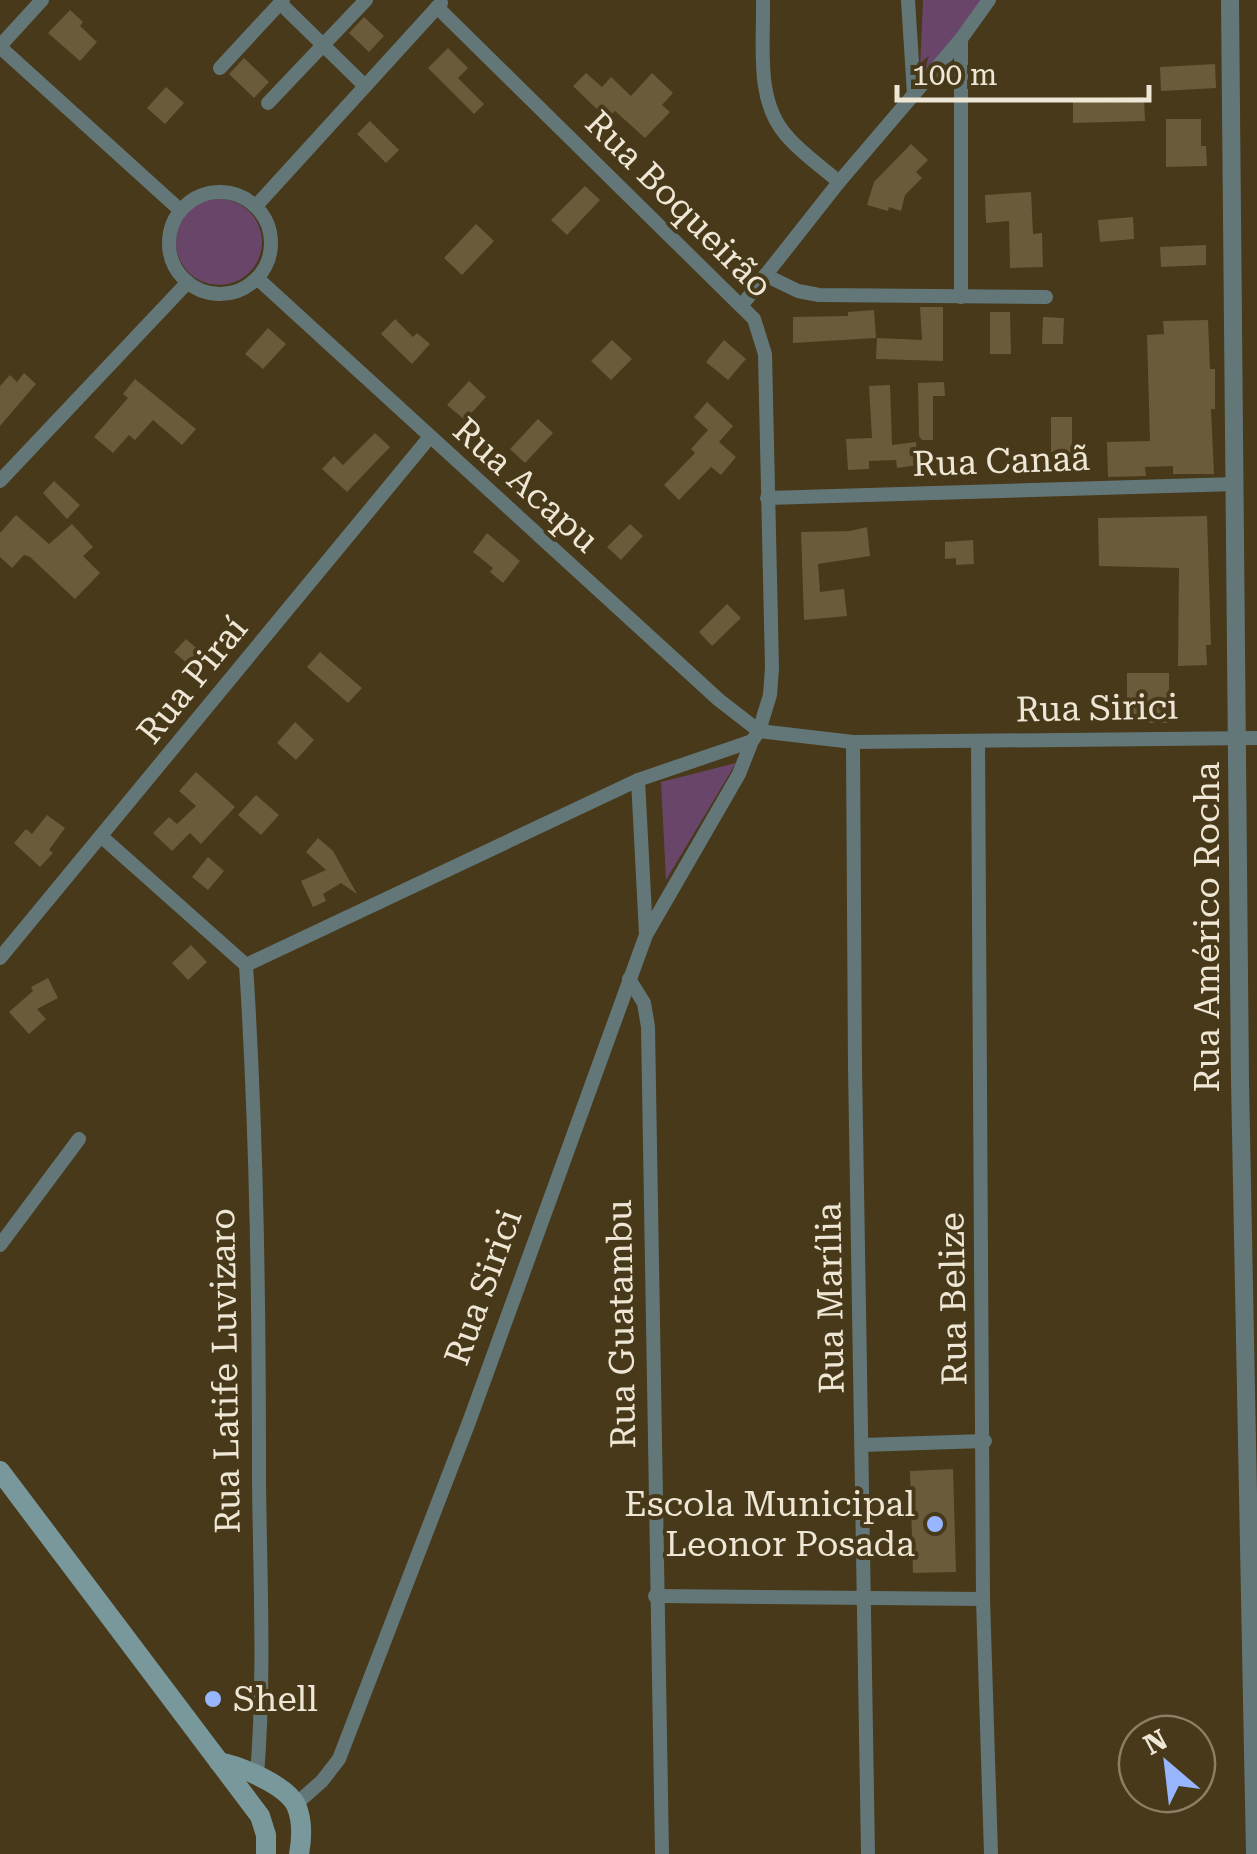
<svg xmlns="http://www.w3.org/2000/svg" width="1257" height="1854" font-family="'Roboto Serif',serif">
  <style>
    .green { fill: #69456a }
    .building { fill: #6a5b3a }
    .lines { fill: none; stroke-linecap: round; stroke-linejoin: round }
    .minor { stroke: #637779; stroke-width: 14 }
    .tertiary { stroke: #637779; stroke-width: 18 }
    .secondary { stroke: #79989c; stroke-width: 20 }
    .poi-dot { fill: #97b6fd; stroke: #473919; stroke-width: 4 }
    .labels { text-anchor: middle; stroke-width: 8; stroke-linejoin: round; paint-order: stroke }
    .street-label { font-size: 35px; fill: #efe7d5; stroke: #473919 }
    .poi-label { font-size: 35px; fill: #efe7d5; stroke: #473919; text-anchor: end }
  </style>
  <rect width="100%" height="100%" fill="#473919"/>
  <g class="green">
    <polygon points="923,0 995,0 930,73 920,70"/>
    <circle cx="219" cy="242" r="43"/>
    <polygon points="736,763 666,880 661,782"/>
  </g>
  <g class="building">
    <polygon points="70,10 83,22 80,26 97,42 80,61 48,33"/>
    <polygon points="364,17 384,36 369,52 349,33"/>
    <polygon points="448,48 468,68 458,78 484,104 474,114 428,68"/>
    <polygon points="244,58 269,82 254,98 229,74"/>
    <polygon points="1215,64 1216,88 1161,91 1160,67"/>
    <polygon points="586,73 602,87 611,77 631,96 652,73 673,93 662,105 670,112 645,138 615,111 607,119 573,86"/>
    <polygon points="166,87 184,103 165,124 147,108"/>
    <polygon points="1144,97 1145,121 1073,123 1073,99"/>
    <polygon points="1166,119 1201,119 1201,146 1206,146 1207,166 1166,167"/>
    <polygon points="370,121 399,150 386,163 357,134"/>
    <polygon points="911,144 928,160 916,172 922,178 905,195 901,211 889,207 888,211 867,205 874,182"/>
    <polygon points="585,186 600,200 567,235 551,220"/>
    <polygon points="1031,192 1033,234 1042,233 1043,267 1010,268 1009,221 986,223 985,195"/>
    <polygon points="1133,217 1134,239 1100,242 1098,220"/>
    <polygon points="476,224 494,241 462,275 444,258"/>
    <polygon points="1206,245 1206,265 1161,267 1160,247"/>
    <polygon points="920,307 943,307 943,361 876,359 877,338 922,340"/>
    <polygon points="874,310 876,338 793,343 793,317 848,316 848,312"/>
    <polygon points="990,312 1010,312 1011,354 990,354"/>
    <polygon points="1043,317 1064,318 1063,344 1042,344"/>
    <polygon points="395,319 413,337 417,333 430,344 412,364 381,334"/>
    <polygon points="1208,320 1210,369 1215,369 1215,409 1211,409 1214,474 1173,474 1173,466 1145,467 1146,476 1108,477 1107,442 1150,441 1147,335 1164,334 1163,321"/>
    <polygon points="268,328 286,344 263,369 245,354"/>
    <polygon points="612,340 632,359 611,380 591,361"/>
    <polygon points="724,340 746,359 728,380 706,362"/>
    <polygon points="24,373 36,384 0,426 0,386 10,375 17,382"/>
    <polygon points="135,379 196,429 182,445 153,420 135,440 129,435 113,453 94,437 128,398 123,394"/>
    <polygon points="469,381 486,397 465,420 447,405"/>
    <polygon points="944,382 945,396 933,396 933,440 922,440 919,436 918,383"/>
    <polygon points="890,385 892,445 916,442 918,465 897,468 896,460 869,461 869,469 848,470 846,439 872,438 869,386"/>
    <polygon points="707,402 733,426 719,442 736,457 721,475 711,467 679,500 664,485 695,453 691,449 708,430 694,417"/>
    <rect x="1051" y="417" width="21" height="35"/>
    <polygon points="538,419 553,433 525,463 510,449"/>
    <polygon points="375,433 390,447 347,492 322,469 334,456 343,465"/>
    <polygon points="54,481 80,505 67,519 43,493"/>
    <polygon points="16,515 49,544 72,524 93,547 83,556 100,573 75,599 30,557 24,555 12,568 0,557 0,533"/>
    <polygon points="1207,516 1211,645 1206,645 1207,665 1178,666 1179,568 1099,566 1098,518"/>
    <polygon points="630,524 643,536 621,560 607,547"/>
    <polygon points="867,527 870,556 818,564 820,592 844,589 847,616 804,620 801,532 850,531"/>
    <polygon points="487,533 520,561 503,583 490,572 493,568 473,552"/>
    <polygon points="973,540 974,564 956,565 956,558 945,559 945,542"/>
    <polygon points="727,604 741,618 712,646 699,632"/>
    <polygon points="186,639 210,660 198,673 174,652"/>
    <polygon points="320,652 362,688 348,703 307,667"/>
    <rect x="1127" y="673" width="42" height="50"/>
    <polygon points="295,722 314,740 296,760 277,743"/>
    <polygon points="196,772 235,807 201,844 190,833 172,851 153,833 169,817 177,824 196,806 179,791"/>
    <polygon points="256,795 279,815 261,835 238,815"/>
    <polygon points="47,815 65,828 49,850 53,853 40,867 14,843 26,829 32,834"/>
    <polygon points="318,838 333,851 357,894 341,883 323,894 326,901 313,907 301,881 326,870 306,852"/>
    <polygon points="208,857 224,871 208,890 192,877"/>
    <polygon points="191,945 207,962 188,980 172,963"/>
    <polygon points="48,978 58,998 37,1009 46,1019 29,1034 9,1012 33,991 31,987"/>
    <polygon points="953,1469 956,1572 913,1573 910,1471"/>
  </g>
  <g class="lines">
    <g class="minor">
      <path d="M763,0C764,44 755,100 786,135C801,153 822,167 839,182"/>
      <polyline points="908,0 914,94"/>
      <polyline points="280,3 365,86"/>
      <polyline points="0,46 42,0"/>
      <polyline points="0,47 180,210"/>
      <polyline points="220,68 283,0"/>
      <polyline points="268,103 366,0"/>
      <circle cx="220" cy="243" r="51"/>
      <polyline points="256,206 441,3"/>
      <polyline points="765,275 798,291 819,295 1046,297"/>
      <polyline points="257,278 719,700 759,731"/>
      <polyline points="961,297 961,39"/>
      <polyline points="742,305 839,182 961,39 989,0"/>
      <polyline points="0,481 187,283"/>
      <polyline points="767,498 1236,484"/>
      <polyline points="759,731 853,742 1257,738"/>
      <polyline points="853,742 855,1067 868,1854"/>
      <polyline points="978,742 983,1599 991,1854"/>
      <polyline points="638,780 646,934"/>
      <polyline points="102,837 246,965"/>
      <polyline points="0,958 429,438"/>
      <path d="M246,965C257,1137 259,1309 259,1480C260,1578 265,1678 257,1775"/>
      <polyline points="246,965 638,780 752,741"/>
      <polyline points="629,979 644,1003 648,1027 662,1854"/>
      <polyline points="0,1245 79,1139"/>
      <polyline points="862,1445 985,1441"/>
      <polyline points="655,1596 983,1599"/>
      <polyline points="296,1804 322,1781 339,1759 469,1422 646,935 739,774 752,741 759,731 770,695 772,668 765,354 754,319 437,7"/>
    </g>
    <polyline class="tertiary" points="1230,0 1240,1081 1255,1854"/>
    <g class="secondary">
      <polyline points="0,1471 260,1816 266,1835 266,1854"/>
      <path d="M219,1762C240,1766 286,1785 296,1805C303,1821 302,1838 299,1854"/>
    </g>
  </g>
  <g class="poi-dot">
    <circle cx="935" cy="1524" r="10"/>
    <circle cx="213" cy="1699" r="10"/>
  </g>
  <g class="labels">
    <g class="street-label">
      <text transform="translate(679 204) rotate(45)" y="12">Rua Boqueirão</text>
      <text transform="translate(1001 461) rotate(-2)" y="12">Rua Canaã</text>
      <text transform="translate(526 485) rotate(42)" y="12">Rua Acapu</text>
      <text transform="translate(192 680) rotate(-51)" y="12">Rua Piraí</text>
      <text transform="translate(1097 708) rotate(-1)" y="12">Rua Sirici</text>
      <text transform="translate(1207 927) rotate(-90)" y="12">Rua Américo Rocha</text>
      <text transform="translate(483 1287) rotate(-70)" y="12">Rua Sirici</text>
      <text transform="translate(830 1298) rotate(-91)" y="12">Rua Marília</text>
      <text transform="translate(953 1299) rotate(-91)" y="12">Rua Belize</text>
      <text transform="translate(621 1324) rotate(-91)" y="12">Rua Guatambu</text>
      <text transform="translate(225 1371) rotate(-91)" y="12">Rua Latife Luvizaro</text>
    </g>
    <g class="poi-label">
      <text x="915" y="1516">Escola Municipal<tspan x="915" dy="40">Leonor Posada</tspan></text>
      <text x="233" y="1711" text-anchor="start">Shell</text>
    </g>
  </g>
  <g transform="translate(1167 1764) rotate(332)"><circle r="48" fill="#473919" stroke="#8a7f64" stroke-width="2.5"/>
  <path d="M0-8L18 38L0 25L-18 38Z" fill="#97b6fd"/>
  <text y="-15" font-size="28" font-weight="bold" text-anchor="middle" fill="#efe7d5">N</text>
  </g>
  <path d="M897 85v15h252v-15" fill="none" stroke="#efe7d5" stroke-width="5"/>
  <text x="912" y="85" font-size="30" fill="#efe7d5" stroke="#473919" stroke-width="8" paint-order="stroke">100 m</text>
</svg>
